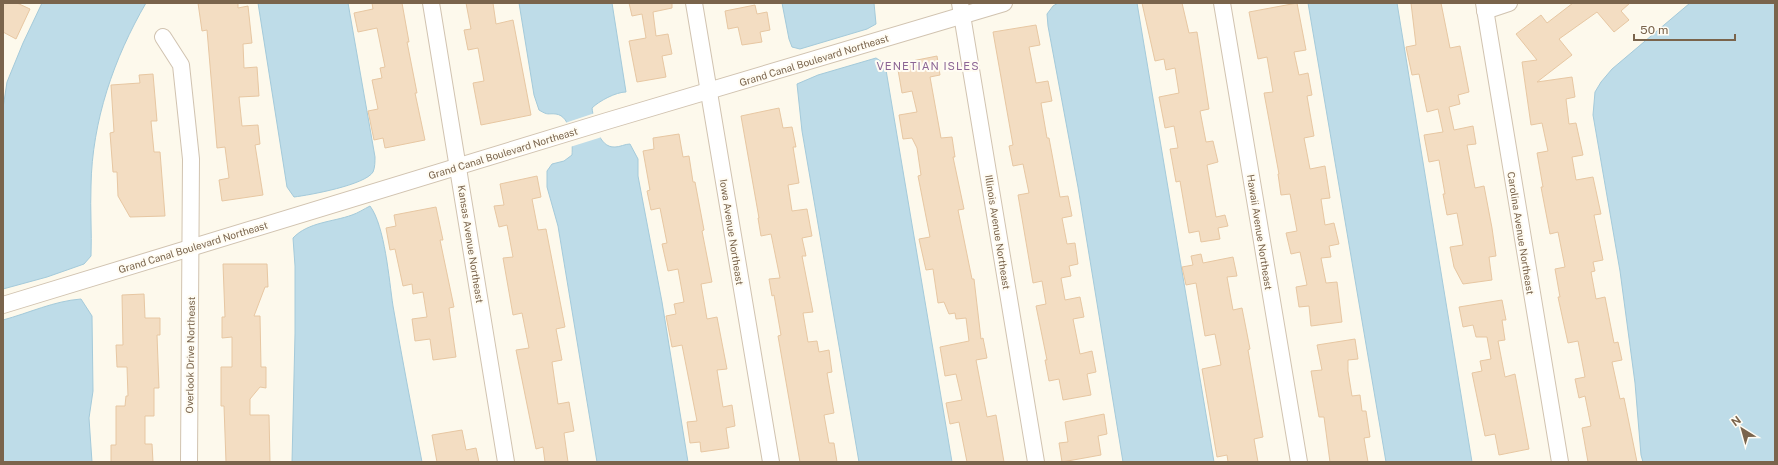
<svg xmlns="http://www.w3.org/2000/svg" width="1778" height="465" font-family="'Public Sans',sans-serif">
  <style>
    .water { fill: #bedce8; stroke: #a4cada }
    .pier { fill: #fdf9ec }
    .building { fill: #f3ddc2; stroke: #e7c7a2 }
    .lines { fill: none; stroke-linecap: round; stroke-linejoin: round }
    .minor-casing { stroke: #d1c3b0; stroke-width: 18 }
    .minor { stroke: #fff; stroke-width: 16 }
    .labels { text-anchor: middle; stroke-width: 4; stroke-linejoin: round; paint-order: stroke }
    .street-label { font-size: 10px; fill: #7a644c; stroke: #fffcf3 }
    .neighbourhood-label { font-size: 11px; letter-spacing: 1px; fill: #8c6595; stroke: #fffcf3 }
  </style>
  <rect width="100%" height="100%" fill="#fdf9ec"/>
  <g class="water">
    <path d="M42,3H146C114,58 92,121 91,186C90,209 92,233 91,256L84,264L47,277L3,289V108L7,82L23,43Z"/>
    <path d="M258,3H348L375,157C375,161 375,168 373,172C365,185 310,195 294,197L287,187Z"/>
    <path d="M519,3H612L626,92C616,92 599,101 592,108C594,121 598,148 615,147C620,147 625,144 630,144L638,159V176L662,302L688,462H597L558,226L547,187V171L552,164L564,161L572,155C573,143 571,116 556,114C547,113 549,116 539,110L534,95Z"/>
    <polygon points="782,3 874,3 876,24 867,29 800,49 792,47 789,39"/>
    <polygon points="1058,3 1137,3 1214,462 1123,462 1078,187 1048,26 1047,14 1053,6"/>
    <polygon points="1308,3 1397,3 1472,462 1386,462"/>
    <polygon points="1690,3 1775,3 1775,462 1643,462 1641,455 1635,383 1620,271 1593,115 1595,92 1601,82 1612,69"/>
    <polygon points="876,58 885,64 952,462 859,462 802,131 797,84 818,75"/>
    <path d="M370,206C385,226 389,280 393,306C402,358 412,410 422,462H292L295,334V266L293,238C308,222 333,222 352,215C358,213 364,209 370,206Z"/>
    <path d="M81,299L92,316L93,391L89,418L92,462H3V320C29,313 54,301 81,299Z"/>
  </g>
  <polygon class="pier" points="595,113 602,137 570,147 565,123"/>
  <g class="building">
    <polygon points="3,3 17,3 30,9 16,39 3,32"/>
    <polygon points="198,3 238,3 238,8 248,6 252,43 243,44 244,68 257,67 259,96 239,97 242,126 258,125 260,144 255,145 263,195 222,201 219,180 229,178 225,147 217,148 207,30 202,31"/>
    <polygon points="372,3 402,3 409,42 407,42 417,93 415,93 425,140 385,148 383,138 374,140 368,111 378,109 372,80 382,78 380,68 385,67 377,28 358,32 354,13 373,9"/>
    <polygon points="466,3 493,3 496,24 513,20 531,115 481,125 473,83 484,81 478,48 468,50 464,30 471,29"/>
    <polygon points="629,3 672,3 672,8 653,12 656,36 668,34 672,54 662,56 666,77 637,82 629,41 646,38 642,14 632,16"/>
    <polygon points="1142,3 1182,3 1189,33 1197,32 1209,109 1200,111 1206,142 1213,141 1218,162 1207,165 1216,217 1225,215 1228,226 1218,228 1220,239 1201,242 1199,231 1189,233 1180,181 1176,182 1170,149 1178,148 1174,126 1165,128 1159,97 1179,93 1175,68 1166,70 1164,59 1155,61"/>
    <polygon points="1297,3 1306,50 1294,52 1299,75 1308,73 1312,95 1307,96 1314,136 1304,138 1310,169 1325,166 1330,198 1321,199 1325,225 1334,223 1339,244 1329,246 1331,257 1321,258 1326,283 1337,282 1342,322 1311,326 1309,306 1299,307 1296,287 1307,285 1300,252 1291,254 1286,233 1297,231 1290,194 1281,195 1278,174 1279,174 1264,93 1273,92 1267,57 1258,59 1249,12"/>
    <polygon points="1411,3 1441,3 1450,48 1460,46 1469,92 1458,95 1460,104 1449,107 1454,130 1473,126 1476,144 1467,145 1475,188 1484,186 1492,228 1496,256 1489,257 1492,280 1463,284 1454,267 1450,247 1463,245 1457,213 1447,215 1443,194 1445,194 1439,160 1429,162 1424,135 1443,132 1438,109 1427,112 1419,74 1412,75 1406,47 1416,45"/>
    <polygon points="1573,3 1630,3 1621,11 1629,20 1614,32 1597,12 1559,39 1572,55 1537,82 1572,77 1575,97 1566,99 1569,124 1576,123 1583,155 1572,157 1576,180 1593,177 1601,214 1594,215 1603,260 1593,262 1595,271 1591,272 1596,299 1605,297 1614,343 1618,342 1622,360 1612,362 1620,399 1624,398 1637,462 1588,462 1582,428 1591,426 1585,396 1579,398 1575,379 1585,377 1578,341 1568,343 1558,297 1560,297 1555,269 1565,267 1558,232 1550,234 1541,187 1543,187 1537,153 1548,151 1542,123 1531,125 1522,62 1537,60 1516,34 1541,15 1547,23"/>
    <polygon points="755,5 757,14 767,12 770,30 760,32 762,42 742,45 738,27 728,29 725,11"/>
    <polygon points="1036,25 1040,45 1029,47 1036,83 1048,81 1052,101 1041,103 1047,138 1049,138 1060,197 1068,196 1072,216 1062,218 1067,244 1075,243 1078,264 1069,266 1071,276 1061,278 1065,300 1080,297 1084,317 1073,319 1080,354 1092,351 1096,372 1087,374 1091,395 1063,400 1059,379 1049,381 1045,360 1047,360 1036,306 1046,304 1042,281 1033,283 1018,195 1029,193 1023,164 1013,166 1009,146 1013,145 993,32"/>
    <polygon points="937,56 940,75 930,77 941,138 952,137 955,157 953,157 964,209 958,210 972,279 974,279 981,339 983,338 987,358 976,360 987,417 996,415 1004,462 967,462 959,422 950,424 946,403 962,400 956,374 945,376 940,347 969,341 966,318 956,319 955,313 949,314 944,302 938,303 933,269 926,270 919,239 930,237 918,176 921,175 917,148 912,138 903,139 899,115 917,112 912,91 902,93 897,64"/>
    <polygon points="153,74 157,121 151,121 154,152 160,152 165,216 130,217 118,196 117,172 113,172 110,133 114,132 111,85 140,83 139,75"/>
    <polygon points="779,108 783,128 792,127 796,147 793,147 799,183 788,185 792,211 807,209 812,236 802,238 806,256 802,256 813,312 803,313 808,342 817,341 819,352 829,350 832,372 827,373 834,413 824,415 829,443 834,443 837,462 800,462 778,336 781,335 774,295 772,296 769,279 780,278 771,234 761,236 758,218 759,218 741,116"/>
    <polygon points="679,134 683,157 689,156 693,182 695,182 704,230 702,231 712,282 701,284 707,319 717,317 727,369 717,370 723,407 732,405 735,426 726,428 729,448 701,452 700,442 690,443 687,422 697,421 682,345 672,347 666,316 676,314 674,304 684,302 678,269 668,271 662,244 667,243 660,208 651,210 647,191 650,190 643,151 654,149 653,138"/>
    <polygon points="537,176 541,197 532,199 538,230 546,229 565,327 556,329 562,360 552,362 558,404 569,402 574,431 564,433 568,462 545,462 543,447 536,449 516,350 529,348 522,313 513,315 503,258 513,257 507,225 499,227 494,206 504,205 500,184"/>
    <polygon points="436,207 443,240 440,240 454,307 449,308 456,357 433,360 430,339 415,341 412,319 427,317 423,292 413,294 412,284 403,286 395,249 390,250 386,228 396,226 394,215"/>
    <polygon points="1201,254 1203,263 1233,257 1237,276 1227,277 1233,310 1242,308 1250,349 1248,350 1263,437 1254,439 1258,462 1228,462 1227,455 1217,457 1202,369 1221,365 1215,334 1205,336 1196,283 1186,285 1182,267 1193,265 1191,256"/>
    <polygon points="223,264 267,264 268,287 265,287 254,316 260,316 261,367 266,367 266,388 260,387 250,399 250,415 269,415 270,462 226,462 224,406 221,406 221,367 232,367 232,337 222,338 222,317 225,317"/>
    <polygon points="144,294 145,318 160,318 160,335 157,335 159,388 154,388 154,416 145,416 145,444 152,444 153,462 111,462 111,445 116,445 116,406 125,406 126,396 128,396 127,367 117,367 116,345 123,345 122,295"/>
    <polygon points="1502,300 1506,320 1502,320 1505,340 1498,341 1505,377 1515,374 1529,449 1499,455 1495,434 1485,436 1472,373 1482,371 1480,361 1491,359 1487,337 1476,337 1473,325 1463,327 1459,307"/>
    <polygon points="1355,339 1358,359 1348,360 1348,371 1352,396 1360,395 1362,411 1366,411 1370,437 1364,438 1368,462 1330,462 1324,417 1319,417 1311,371 1322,370 1317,345"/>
    <polygon points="1104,414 1107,434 1098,436 1101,455 1062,462 1059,443 1068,442 1065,422"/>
    <polygon points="462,430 466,450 476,448 479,462 437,462 432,435"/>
  </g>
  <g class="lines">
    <defs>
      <g id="minor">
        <polyline points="431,3 506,462"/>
        <polyline points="694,3 771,462"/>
        <polyline points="960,3 1036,462"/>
        <polyline points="1222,3 1299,462"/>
        <polyline points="1484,3 1560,462"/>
        <polyline points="1485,11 1509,3"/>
        <polyline points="163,37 181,65 191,159 189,462"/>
        <polyline points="3,305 607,121 1004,3"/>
      </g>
    </defs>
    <use href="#minor" class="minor-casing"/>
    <use href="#minor" class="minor"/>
  </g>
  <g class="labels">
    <g class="street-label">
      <text transform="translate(814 60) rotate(-17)" y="4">Grand Canal Boulevard Northeast</text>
      <text transform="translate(503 153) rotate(-17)" y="4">Grand Canal Boulevard Northeast</text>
      <text transform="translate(732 232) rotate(81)" y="4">Iowa Avenue Northeast</text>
      <text transform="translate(998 232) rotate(81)" y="4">Illinois Avenue Northeast</text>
      <text transform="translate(1260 232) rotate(81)" y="4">Hawaii Avenue Northeast</text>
      <text transform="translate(1521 233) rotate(81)" y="4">Carolina Avenue Northeast</text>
      <text transform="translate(471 244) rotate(81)" y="4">Kansas Avenue Northeast</text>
      <text transform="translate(193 247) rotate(-17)" y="4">Grand Canal Boulevard Northeast</text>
      <text transform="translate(190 355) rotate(-89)" y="4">Overlook Drive Northeast</text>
    </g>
    <g class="neighbourhood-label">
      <text x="928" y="70">VENETIAN ISLES</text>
    </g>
  </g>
  <rect width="1778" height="465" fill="none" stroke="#7a644c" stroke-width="8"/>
  <g transform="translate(1742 429) rotate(323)" stroke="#fffcf3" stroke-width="3" paint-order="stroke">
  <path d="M0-3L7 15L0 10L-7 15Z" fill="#7a644c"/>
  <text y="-6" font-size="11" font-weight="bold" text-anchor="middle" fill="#7a644c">N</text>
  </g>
  <path d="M1634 34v6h101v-6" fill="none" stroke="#7a644c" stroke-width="2"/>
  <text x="1640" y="34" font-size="12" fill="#7a644c" stroke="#fffcf3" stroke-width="3" paint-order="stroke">50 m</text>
</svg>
